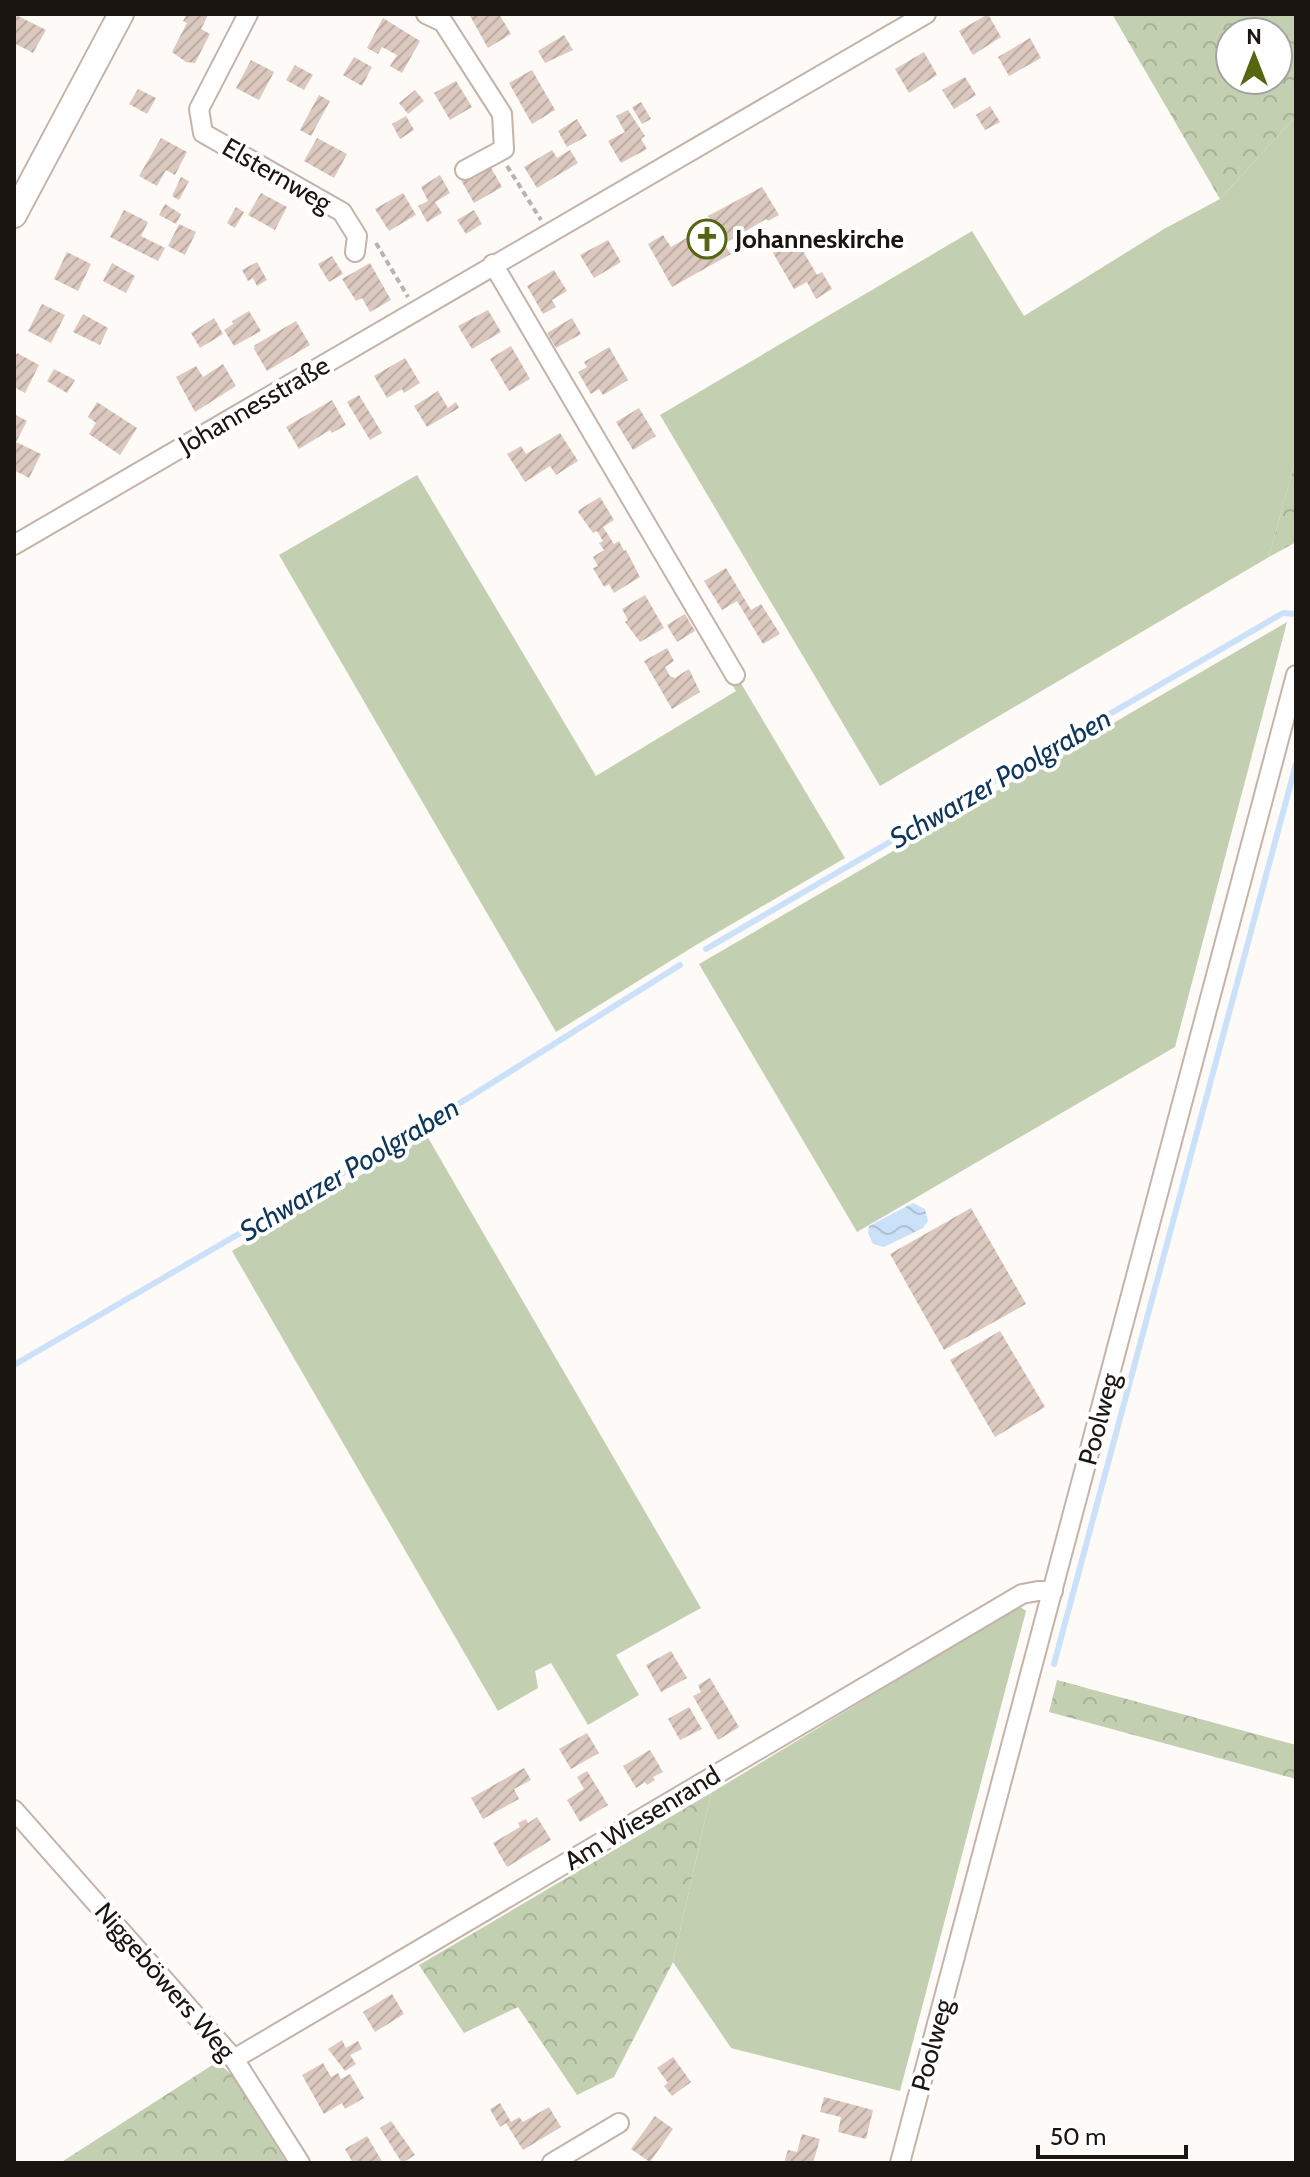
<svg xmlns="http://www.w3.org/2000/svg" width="1310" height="2177" font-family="Cabin,sans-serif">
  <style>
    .green { fill: #c3cfb1 }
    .forest { fill: url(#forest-crowns); fill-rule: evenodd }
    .water { fill: url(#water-waves) }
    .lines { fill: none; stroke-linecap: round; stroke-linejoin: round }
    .stream { stroke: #cbe1f9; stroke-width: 6 }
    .building { fill: url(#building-hatch) }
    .minor-casing { stroke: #c4b3a9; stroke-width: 22 }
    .secondary-casing { stroke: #c4b3a9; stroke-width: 28 }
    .path { stroke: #b7b3b0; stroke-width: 4; stroke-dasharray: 6 4; stroke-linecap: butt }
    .minor { stroke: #fff; stroke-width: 18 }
    .secondary { stroke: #fff; stroke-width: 24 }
    .labels { text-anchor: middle; stroke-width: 8; stroke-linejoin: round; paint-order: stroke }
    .street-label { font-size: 26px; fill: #1b1511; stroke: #fff }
    .poi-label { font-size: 26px; font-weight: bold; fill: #1b1511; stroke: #fff; text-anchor: start }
    .water-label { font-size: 28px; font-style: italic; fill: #0e355a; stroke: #fff }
  </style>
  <defs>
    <pattern id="forest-crowns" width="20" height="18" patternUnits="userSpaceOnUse" patternTransform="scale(2)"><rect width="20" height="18" fill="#c3cfb1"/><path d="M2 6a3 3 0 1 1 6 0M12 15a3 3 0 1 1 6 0" fill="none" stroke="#a7b197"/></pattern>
    <pattern id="water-waves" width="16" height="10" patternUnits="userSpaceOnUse" patternTransform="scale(2)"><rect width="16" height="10" fill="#cbe1f9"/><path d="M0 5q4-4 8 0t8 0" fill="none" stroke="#aec0d4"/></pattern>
    <pattern id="building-hatch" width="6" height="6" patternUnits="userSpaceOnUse" patternTransform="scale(2)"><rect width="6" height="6" fill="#dbc9bf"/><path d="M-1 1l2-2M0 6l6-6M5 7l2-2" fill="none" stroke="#bbaca3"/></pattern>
  </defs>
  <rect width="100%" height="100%" fill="#fefaf8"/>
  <g class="green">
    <polygon points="1296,116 1296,457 1269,557 880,786 660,415 972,231 1024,316 1164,229 1220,199"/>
    <polygon points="417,475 596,776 736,691 729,679 736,675 845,858 696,945 556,1032 279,555"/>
    <polygon points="1287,622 1175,1047 857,1232 699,964"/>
    <polygon points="427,1136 701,1608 616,1655 639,1695 588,1725 551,1663 535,1671 538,1688 498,1711 232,1251"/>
    <polygon points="1019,1606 1026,1611 900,2091 731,2048 673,1962 711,1793"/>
  </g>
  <g class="forest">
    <path d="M1112,14H1296V116L1220,199ZM1230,32H1278V80H1230Z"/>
    <polygon points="1296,457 1296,542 1269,557"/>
    <polygon points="1057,1680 1296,1745 1296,1779 1049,1712"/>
    <polygon points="711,1793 673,1962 614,2077 577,2095 518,2007 464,2033 419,1965"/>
    <polygon points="217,2062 232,2075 287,2163 60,2163"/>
  </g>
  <polygon class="water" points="913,1203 925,1209 928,1221 923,1228 884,1247 873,1244 868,1233 869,1226"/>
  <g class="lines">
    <g class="stream">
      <polyline points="706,949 1283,613 1296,614"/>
      <polyline points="14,1365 417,1130 680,965"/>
      <polyline points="1054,1664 1296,764"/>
    </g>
  </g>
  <g class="building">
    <polygon points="14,14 46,30 33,53 14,43"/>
    <polygon points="187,14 208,15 201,29 210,34 195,63 186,62 172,52 187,23 183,21"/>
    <polygon points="469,14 499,14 511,34 488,48"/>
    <polygon points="988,14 1001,37 973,55 959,31"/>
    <polygon points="383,18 420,41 402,73 390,66 397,55 382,47 378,54 367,48"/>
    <polygon points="564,35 573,50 545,63 538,51"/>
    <polygon points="1030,38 1041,58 1009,76 998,57"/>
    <polygon points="924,52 937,75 909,93 895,69"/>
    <polygon points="354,57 372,67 362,86 343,75"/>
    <polygon points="251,60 274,72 259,100 236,88"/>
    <polygon points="295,65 313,75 304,90 286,80"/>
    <polygon points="532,70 555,110 532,124 509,83"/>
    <polygon points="965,77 976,95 954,109 942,90"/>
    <polygon points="456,81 472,107 450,120 434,93"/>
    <polygon points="138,89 156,98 147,114 129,104"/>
    <polygon points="415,90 424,101 408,114 399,103"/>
    <polygon points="319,95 330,101 311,136 300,130"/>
    <polygon points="641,102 651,119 642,124 632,107"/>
    <polygon points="990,106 1000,122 985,130 976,115"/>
    <polygon points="628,110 645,136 641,139 647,149 621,163 608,141 625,132 616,116"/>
    <polygon points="406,116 414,130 400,139 392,124"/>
    <polygon points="577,119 587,136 567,147 558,131"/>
    <polygon points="161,138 187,152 175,175 166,170 157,186 139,176"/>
    <polygon points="317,138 347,154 334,178 304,161"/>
    <polygon points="552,150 557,158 570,150 578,163 537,188 524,167"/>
    <polygon points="489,164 502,187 474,203 461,180"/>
    <polygon points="440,175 450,193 435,202 442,213 427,222 418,206 428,201 421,187"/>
    <polygon points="181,177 189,181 179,200 172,196"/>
    <polygon points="762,187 779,215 768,221 766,219 724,244 731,254 672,287 648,244 663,235 671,247 712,223 708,216"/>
    <polygon points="261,193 287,207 275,230 248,215"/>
    <polygon points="403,193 416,215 389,231 375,209"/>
    <polygon points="165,204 181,214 176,224 159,215"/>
    <polygon points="236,207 244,212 235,228 227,223"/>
    <polygon points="124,210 148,222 141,236 165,248 158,261 110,237"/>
    <polygon points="474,210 482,224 466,234 457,220"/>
    <polygon points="179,224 196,232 185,255 168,246"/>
    <polygon points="796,239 817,275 822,272 832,289 816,299 807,282 794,289 773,253"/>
    <polygon points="608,240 621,262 594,278 580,255"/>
    <polygon points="67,252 91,264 78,291 54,279"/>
    <polygon points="332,256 343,274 329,282 318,264"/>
    <polygon points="257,262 267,280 257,286 253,278 248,281 242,270"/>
    <polygon points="112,263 135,276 126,293 103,281"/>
    <polygon points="370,263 391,300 370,312 362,298 356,301 342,279"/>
    <polygon points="554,270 567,291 552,300 556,307 543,314 527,286"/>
    <polygon points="42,304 65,315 51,343 28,331"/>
    <polygon points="488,310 501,332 472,349 458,326"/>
    <polygon points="249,311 261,331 234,346 224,330 233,324 232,321"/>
    <polygon points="83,314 108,328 100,345 73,332"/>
    <polygon points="214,318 223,334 200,348 191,333"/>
    <polygon points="572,318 581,334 556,348 547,333"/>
    <polygon points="296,321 310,345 267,371 254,349 255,345"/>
    <polygon points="511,346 530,379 509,391 490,359"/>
    <polygon points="609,347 628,380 603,395 599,389 591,394 578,372 587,367 584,362"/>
    <polygon points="17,353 39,365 25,393 14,387 14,359"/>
    <polygon points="405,358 420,383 404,393 402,389 387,398 374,376"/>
    <polygon points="223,364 236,386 195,412 176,377 196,366 203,377"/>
    <polygon points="54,369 75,380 67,393 47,381"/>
    <polygon points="438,391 448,408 456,402 459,408 427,427 414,406"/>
    <polygon points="359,395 382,433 370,440 347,402"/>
    <polygon points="332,400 346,425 332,433 330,430 299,449 286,427"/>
    <polygon points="97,402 137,428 120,455 89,434 96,423 88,417"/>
    <polygon points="639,408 656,436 633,450 616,422"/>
    <polygon points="14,414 27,421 16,442 41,454 29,478 14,470"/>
    <polygon points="560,433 578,461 556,475 550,466 525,482 507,454 521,446 526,454"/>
    <polygon points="600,497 614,520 603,527 614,544 619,541 624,551 626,550 640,577 614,593 609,584 604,587 593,568 598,566 593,557 604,550 599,543 603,541 597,531 593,533 578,512 579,510"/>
    <polygon points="726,568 751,610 761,604 780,634 763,644 737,601 722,610 704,581"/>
    <polygon points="645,595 664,628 640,642 625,622 628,620 622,609"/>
    <polygon points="685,614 695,631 677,642 667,625"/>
    <polygon points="667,648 674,661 665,667 670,676 675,678 689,669 700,692 672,709 644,661"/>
    <polygon points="971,1208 1026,1304 944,1350 890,1254"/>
    <polygon points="1000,1331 1045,1407 995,1437 950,1360"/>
    <polygon points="671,1651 687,1678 661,1692 646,1665"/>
    <polygon points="710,1678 739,1727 718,1740 693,1696 701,1692 698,1685"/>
    <polygon points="689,1707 702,1729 680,1740 668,1719"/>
    <polygon points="587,1733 599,1753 571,1769 559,1749"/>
    <polygon points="650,1750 663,1772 653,1777 655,1780 647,1785 645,1782 636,1788 623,1766"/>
    <polygon points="524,1768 531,1780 514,1789 519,1799 483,1819 471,1798"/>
    <polygon points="587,1771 608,1805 580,1822 567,1800 584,1789 577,1777"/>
    <polygon points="537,1817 551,1840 507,1867 493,1843 520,1827 518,1823 526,1819 528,1823"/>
    <polygon points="392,1994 404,2014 375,2032 363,2012"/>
    <polygon points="342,2040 346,2048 358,2041 362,2049 350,2055 356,2064 345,2071 328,2049"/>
    <polygon points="673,2057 691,2082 672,2096 664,2086 668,2083 657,2068"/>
    <polygon points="323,2063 331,2077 338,2073 341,2079 350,2074 364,2098 345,2109 342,2103 324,2114 302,2075"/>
    <polygon points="824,2097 873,2110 866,2139 838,2132 841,2117 820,2112"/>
    <polygon points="500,2103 511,2122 519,2117 523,2122 549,2107 561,2127 523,2150 506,2123 500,2127 490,2109"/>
    <polygon points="655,2116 673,2129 650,2162 631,2149"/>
    <polygon points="391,2121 415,2155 402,2163 380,2128"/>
    <polygon points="802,2134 820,2139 813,2163 784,2163 788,2150 797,2152"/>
    <polygon points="367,2136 383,2163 353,2163 345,2149"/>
  </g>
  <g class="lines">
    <defs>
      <g id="minor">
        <polyline points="248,14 199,109 203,133 342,212 357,236 355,252"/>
        <polyline points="426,14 443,22 502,114 504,149 465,170"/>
        <polyline points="493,264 735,675"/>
        <polyline points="14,545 926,14"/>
        <polyline points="14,1810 234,2059 300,2163"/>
        <polyline points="234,2059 1022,1594 1038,1591 1053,1591"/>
        <polyline points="552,2163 619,2123"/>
        <polyline points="900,2163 1296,675"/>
      </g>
      <polyline id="secondary" points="14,215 121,14"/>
    </defs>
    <use href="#minor" class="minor-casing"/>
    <use href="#secondary" class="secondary-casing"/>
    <g class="path">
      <polyline points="507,166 541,220"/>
      <polyline points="376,243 408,297"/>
    </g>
    <use href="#minor" class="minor"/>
    <use href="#secondary" class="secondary"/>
  </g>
  <defs>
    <symbol id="church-ring" viewBox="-11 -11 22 22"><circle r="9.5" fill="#fff" stroke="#536610" stroke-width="1.5"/><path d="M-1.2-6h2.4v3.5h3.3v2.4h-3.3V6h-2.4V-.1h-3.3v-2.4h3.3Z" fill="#536610"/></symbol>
  </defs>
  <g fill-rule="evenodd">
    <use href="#church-ring" x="685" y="217" width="44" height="44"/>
  </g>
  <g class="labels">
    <g class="street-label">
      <text transform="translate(277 175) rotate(30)" y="9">Elsternweg</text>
      <text transform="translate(254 405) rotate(-30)" y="9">Johannesstraße</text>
      <text transform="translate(1099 1419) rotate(-75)" y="9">Poolweg</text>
      <text transform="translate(642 1818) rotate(-31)" y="9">Am Wiesenrand</text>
      <text transform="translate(165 1981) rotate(49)" y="9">Niggeböwers Weg</text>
      <text transform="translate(932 2045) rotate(-75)" y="9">Poolweg</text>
    </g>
    <g class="poi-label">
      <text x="735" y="248">Johanneskirche</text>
    </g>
    <g class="water-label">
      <text transform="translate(1000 778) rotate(-30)" y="10">Schwarzer Poolgraben</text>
      <text transform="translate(349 1169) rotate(-31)" y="10">Schwarzer Poolgraben</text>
    </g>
  </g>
  <rect width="1310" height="2177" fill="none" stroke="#1b1511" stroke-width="32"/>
  <g transform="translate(1254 56)"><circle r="38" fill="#ffffff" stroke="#a4a1a0" stroke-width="2"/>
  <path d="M0-6L14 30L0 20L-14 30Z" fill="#536610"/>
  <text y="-12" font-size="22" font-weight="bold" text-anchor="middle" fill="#1b1511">N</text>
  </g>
  <path d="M1038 2145v12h148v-12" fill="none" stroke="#1b1511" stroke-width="4"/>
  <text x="1050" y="2145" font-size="24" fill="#1b1511" stroke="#ffffff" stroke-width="6" paint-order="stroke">50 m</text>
</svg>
